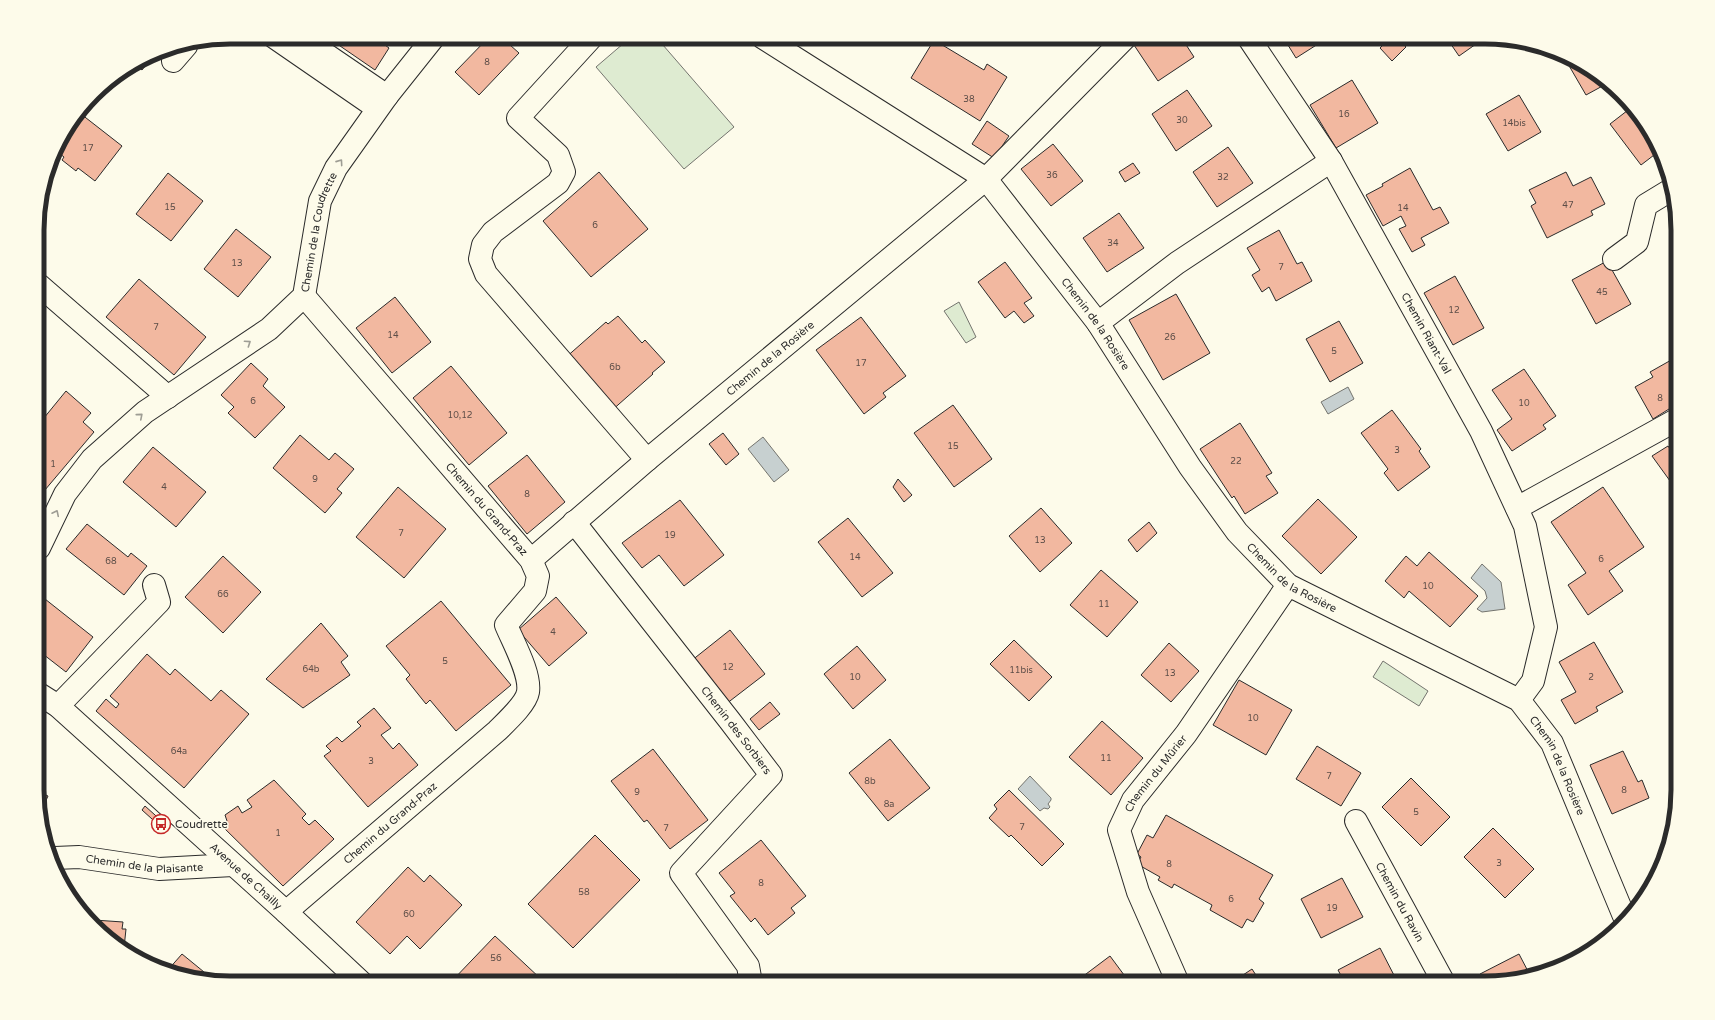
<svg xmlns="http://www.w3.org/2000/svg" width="1715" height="1020" font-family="'Varela Round',sans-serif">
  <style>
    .green { fill: #deebd1; stroke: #74746e }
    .water { fill: #c7d0d0; stroke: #74746e }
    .building { fill: #f2b8a0; stroke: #2b2b2b }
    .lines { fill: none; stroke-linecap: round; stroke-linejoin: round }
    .minor-casing { stroke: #2b2b2b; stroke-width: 24 }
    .minor { stroke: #fdfbea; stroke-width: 22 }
    .oneway { stroke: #9e9d94 }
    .labels { text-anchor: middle; stroke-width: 3; stroke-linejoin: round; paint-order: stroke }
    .number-label { font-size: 9px; fill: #5d4e48 }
    .street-label { font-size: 11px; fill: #2b2b2b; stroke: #fdfbea }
    .poi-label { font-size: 11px; fill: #2b2b2b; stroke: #fdfbea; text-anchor: start }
    .rim { fill: none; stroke: #2b2b2b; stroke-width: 5 }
  </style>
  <rect width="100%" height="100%" fill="#fdfbea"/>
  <g class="green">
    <polygon points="631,37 656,37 734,127 684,169 596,67"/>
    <polygon points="959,302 976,337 966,343 944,311"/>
    <polygon points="1383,661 1428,691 1419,706 1373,677"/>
  </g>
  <g class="water">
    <polygon points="1348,387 1354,399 1328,414 1321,402"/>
    <polygon points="763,437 789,470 774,482 748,449"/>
    <polygon points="1482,564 1501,582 1505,609 1482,612 1477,609 1487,598 1485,591 1471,578"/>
    <polygon points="1030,776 1051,798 1051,800 1048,804 1050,807 1048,809 1044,808 1040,811 1018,789"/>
  </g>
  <g class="building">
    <polygon points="327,37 374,37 389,48 375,70"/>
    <polygon points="489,37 501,37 519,53 479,95 455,72"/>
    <polygon points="1146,37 1181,37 1194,57 1158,81 1134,45"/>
    <polygon points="1283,37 1329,37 1296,58"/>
    <polygon points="1391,37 1397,37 1406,47 1392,61 1380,48"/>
    <polygon points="1446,37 1486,37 1459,56"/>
    <polygon points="934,40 984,70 987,64 1007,77 980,121 911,78"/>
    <polygon points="157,51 142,70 136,65 157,52"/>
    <polygon points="1565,56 1581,63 1608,83 1586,95 1564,57"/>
    <polygon points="1352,80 1378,123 1336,148 1310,105"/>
    <polygon points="1187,90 1212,126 1176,151 1152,114"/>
    <polygon points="1519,95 1541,132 1508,151 1486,114"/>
    <polygon points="1632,107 1652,134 1658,152 1641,165 1610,124"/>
    <polygon points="81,114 122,146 95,181 78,168 76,171 62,160 64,157 55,150 57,145"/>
    <polygon points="987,121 1009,136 994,158 972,144"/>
    <polygon points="1053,144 1083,181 1051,206 1021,169"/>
    <polygon points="1228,147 1253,183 1217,207 1193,172"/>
    <polygon points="1133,163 1140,173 1125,182 1119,172"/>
    <polygon points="1410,168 1433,210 1440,207 1449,223 1421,238 1425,245 1412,252 1399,229 1406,226 1401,216 1383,226 1366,195 1383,186 1382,184"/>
    <polygon points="599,172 648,229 591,277 543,221"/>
    <polygon points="1566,172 1573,186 1591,177 1605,204 1591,211 1593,215 1547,238 1531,206 1536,203 1529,190"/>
    <polygon points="168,173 203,201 171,241 136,214"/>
    <polygon points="1119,213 1144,248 1107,272 1083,238"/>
    <polygon points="236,229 271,257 238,297 204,269"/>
    <polygon points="1279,230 1297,264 1302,262 1312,281 1276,301 1269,287 1262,292 1252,275 1260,270 1247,248"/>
    <polygon points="1607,261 1631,304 1596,324 1572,280"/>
    <polygon points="1005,262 1032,298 1024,303 1034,316 1024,323 1014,311 1005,318 978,282"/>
    <polygon points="1455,276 1484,328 1453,345 1424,293"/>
    <polygon points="139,279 206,337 174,375 106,317"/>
    <polygon points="1176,294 1210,353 1163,380 1129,320"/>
    <polygon points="395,297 431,342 392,373 356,328"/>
    <polygon points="618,316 642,343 645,340 665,362 652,373 653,374 610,412 564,359 606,322 608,324"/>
    <polygon points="861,317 906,376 883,393 886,397 864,414 816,350"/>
    <polygon points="1339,321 1363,363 1330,382 1306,339"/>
    <polygon points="1673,359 1678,368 1678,413 1673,416 1669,409 1653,419 1635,387 1653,377 1650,372"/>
    <polygon points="251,363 268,379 263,386 285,407 255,438 228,413 234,407 221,395"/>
    <polygon points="451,366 507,433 469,465 413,398"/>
    <polygon points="1524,369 1556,416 1543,425 1546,429 1512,451 1497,430 1512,419 1492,390"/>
    <polygon points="66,391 91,413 83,422 94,432 39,497 39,424"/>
    <polygon points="953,405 992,459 954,487 914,433"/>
    <polygon points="1392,410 1421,449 1419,451 1430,467 1398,491 1384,473 1388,469 1361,433"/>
    <polygon points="1240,423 1272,473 1266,476 1278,493 1245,514 1234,496 1232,498 1200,449"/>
    <polygon points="723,433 739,454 726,465 709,444"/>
    <polygon points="300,435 329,460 335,453 354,469 337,489 342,493 325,513 273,468"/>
    <polygon points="1668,446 1678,460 1678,492 1652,456"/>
    <polygon points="153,447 206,492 176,527 123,482"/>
    <polygon points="527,455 565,502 527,534 488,486"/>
    <polygon points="898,479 912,495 904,502 893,487"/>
    <polygon points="398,487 446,529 404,578 356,537"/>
    <polygon points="1603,487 1644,547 1609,571 1623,591 1588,615 1568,585 1586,573 1551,522"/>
    <polygon points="1318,499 1357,537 1321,574 1282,536"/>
    <polygon points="680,500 724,555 684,586 659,555 642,568 622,543"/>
    <polygon points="1041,508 1072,543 1040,572 1009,536"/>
    <polygon points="848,518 893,573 862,597 818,542"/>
    <polygon points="1149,522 1157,533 1137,552 1128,540"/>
    <polygon points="87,524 128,557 131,553 147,566 124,595 66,549"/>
    <polygon points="1429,552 1478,596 1450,627 1409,591 1404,598 1385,581 1406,556 1417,566"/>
    <polygon points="223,556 261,592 223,633 185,597"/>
    <polygon points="1101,570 1138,602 1107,637 1070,605"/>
    <polygon points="556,597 587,633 549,666 518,630"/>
    <polygon points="45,599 93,637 66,672 39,651 39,607"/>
    <polygon points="441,601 511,685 456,731 430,700 426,704 406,679 410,675 386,646"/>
    <polygon points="321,623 348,656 341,662 350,675 303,708 266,679"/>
    <polygon points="730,630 765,674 726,704 691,661"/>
    <polygon points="1014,640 1052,677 1029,701 990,664"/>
    <polygon points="1594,642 1623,692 1596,707 1598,711 1575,724 1561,700 1576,692 1559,662"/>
    <polygon points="1169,643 1199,671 1171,702 1141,675"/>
    <polygon points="857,646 886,680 853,709 824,674"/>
    <polygon points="147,654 170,675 175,669 211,701 221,690 249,714 184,788 96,711 106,699 116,708 119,704 110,696"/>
    <polygon points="1239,680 1292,710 1266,755 1213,725"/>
    <polygon points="770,702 780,714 759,730 750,719"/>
    <polygon points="374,708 391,728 381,735 393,749 399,743 418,765 368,807 324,756 331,751 326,746 337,737 342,742 361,726 357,722"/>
    <polygon points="1102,721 1143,758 1111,795 1069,757"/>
    <polygon points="890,739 930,788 888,821 849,773"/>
    <polygon points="1317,746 1361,773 1341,806 1296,779"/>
    <polygon points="653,749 708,820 670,849 647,820 644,822 611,781"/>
    <polygon points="1623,751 1638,782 1642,780 1649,798 1612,814 1590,765"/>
    <polygon points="1411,778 1450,817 1421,846 1382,807"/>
    <polygon points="274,780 306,814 302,818 309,825 315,820 334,839 283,886 222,826 227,821 225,815 238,806 242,813 252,807 247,800"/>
    <polygon points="1009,790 1064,844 1042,866 1011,835 1009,837 989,818 997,809 994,805"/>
    <polygon points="39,792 48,796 39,816"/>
    <polygon points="145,806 165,824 162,828 142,810"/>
    <polygon points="1166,815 1273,875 1259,899 1264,903 1253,922 1247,919 1242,928 1210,910 1212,905 1174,884 1172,888 1158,880 1160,877 1137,864 1141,857 1137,854 1147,835 1153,838"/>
    <polygon points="1493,828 1534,869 1505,898 1464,857"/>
    <polygon points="595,835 640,880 573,948 528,904"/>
    <polygon points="761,840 806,896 791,908 795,913 768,935 755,918 751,922 730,896 735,893 719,873"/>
    <polygon points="408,867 424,882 430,875 462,905 420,949 407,936 390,954 356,922"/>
    <polygon points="1342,878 1363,917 1321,938 1301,899"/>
    <polygon points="94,920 123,922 122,929 126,929 124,948"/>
    <polygon points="495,936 542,980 539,983 450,983"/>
    <polygon points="1380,948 1398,983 1345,983 1338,970"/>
    <polygon points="182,954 204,972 199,979 180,976 167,971"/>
    <polygon points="1519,954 1531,977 1497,983 1484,983 1480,974"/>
    <polygon points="1110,956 1130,983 1074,983"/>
    <polygon points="1252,969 1261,983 1231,983"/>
    <polygon points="676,974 686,983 664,983 670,976 672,978"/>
  </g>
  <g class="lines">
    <defs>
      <g id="minor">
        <polyline points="274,37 377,108"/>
        <polyline points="592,37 518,118 558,155 564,172 558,183 493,232 483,245 480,259 486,274 647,460"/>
        <path id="s1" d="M762,37L986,179L1098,323L1190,467L1237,532L1288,585L1519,700L1552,743L1626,921"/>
        <path id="s2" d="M1248,37L1331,161L1481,431L1525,526L1546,627L1533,681L1519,700"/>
        <polyline points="315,47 387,96"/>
        <polyline points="173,61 186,46"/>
        <polyline points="1614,259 1637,242 1646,205 1669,191"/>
        <polyline points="39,285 168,397"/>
        <polyline points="1098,323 1177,263 1331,161"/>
        <polyline points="1517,508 1678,419"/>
        <path id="s3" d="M574,522L730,721L771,775L681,873L748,966L751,983"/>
        <path id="s4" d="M39,548L65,494L92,459L145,412L269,329L304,296L320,201L336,168L387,96L434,37"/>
        <path id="s5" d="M531,560L647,460L986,179L1126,37"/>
        <path id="s6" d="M39,694L58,706L286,912L362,983"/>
        <polyline points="58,706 159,602 154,585"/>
        <path id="s7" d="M1356,821L1444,983"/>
        <path id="s8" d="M55,858L79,857L159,869L233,865"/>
        <path id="s9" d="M286,912L497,731C506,722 526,704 528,692C531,674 513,642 506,625L535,591L538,576L531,560L304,296"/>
        <path id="s10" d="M1178,983L1138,892L1119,830L1133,800L1186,734L1288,585"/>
      </g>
    </defs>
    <use href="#minor" class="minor-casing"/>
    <use href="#minor" class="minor"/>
  </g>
  <defs><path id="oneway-chevron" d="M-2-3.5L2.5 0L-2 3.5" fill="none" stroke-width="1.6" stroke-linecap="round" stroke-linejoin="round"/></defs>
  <g class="oneway">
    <use href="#oneway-chevron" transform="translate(340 162) rotate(-55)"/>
    <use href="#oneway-chevron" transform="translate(248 343) rotate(-34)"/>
    <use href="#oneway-chevron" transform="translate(140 416) rotate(-41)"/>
    <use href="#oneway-chevron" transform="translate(56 513) rotate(-64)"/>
  </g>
  <defs>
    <symbol id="bus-ring" viewBox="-11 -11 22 22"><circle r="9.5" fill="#fdfbea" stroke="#c62828" stroke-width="1.5"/><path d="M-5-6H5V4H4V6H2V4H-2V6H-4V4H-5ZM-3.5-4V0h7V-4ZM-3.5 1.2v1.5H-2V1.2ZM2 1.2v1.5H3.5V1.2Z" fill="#c62828"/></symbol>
  </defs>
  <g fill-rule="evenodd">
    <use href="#bus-ring" x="150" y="813" width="22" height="22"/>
  </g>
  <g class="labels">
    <g class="number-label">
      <text x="487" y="65">8</text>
      <text x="969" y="102">38</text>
      <text x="1344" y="117">16</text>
      <text x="1182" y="123">30</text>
      <text x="1514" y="126">14bis</text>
      <text x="88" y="151">17</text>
      <text x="1052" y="178">36</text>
      <text x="1223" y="180">32</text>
      <text x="1568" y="208">47</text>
      <text x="170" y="210">15</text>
      <text x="1403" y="211">14</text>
      <text x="595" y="228">6</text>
      <text x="1113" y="246">34</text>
      <text x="237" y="266">13</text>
      <text x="1281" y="270">7</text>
      <text x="1602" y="295">45</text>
      <text x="1454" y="313">12</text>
      <text x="156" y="330">7</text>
      <text x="393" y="338">14</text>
      <text x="1170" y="340">26</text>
      <text x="1334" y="354">5</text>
      <text x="861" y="366">17</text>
      <text x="615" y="370">6b</text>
      <text x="1660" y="401">8</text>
      <text x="253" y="404">6</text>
      <text x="1524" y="406">10</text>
      <text x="460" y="418">10,12</text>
      <text x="953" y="449">15</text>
      <text x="1397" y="453">3</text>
      <text x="1236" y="464">22</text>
      <text x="53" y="467">1</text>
      <text x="315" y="482">9</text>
      <text x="164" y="490">4</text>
      <text x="527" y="497">8</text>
      <text x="401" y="536">7</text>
      <text x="670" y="538">19</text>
      <text x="1040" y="543">13</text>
      <text x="855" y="560">14</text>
      <text x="1601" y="562">6</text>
      <text x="111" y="564">68</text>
      <text x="1428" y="589">10</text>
      <text x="223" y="597">66</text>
      <text x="1104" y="607">11</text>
      <text x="553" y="635">4</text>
      <text x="445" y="664">5</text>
      <text x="728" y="670">12</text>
      <text x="311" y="672">64b</text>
      <text x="1021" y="673">11bis</text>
      <text x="1170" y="676">13</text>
      <text x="855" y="680">10</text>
      <text x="1591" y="680">2</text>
      <text x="1253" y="721">10</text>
      <text x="179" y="754">64a</text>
      <text x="1106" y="761">11</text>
      <text x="371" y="764">3</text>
      <text x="1329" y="779">7</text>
      <text x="870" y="784">8b</text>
      <text x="1624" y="793">8</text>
      <text x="637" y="795">9</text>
      <text x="889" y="807">8a</text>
      <text x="1416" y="815">5</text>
      <text x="1022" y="830">7</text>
      <text x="666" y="831">7</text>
      <text x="278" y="836">1</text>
      <text x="1499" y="866">3</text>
      <text x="1169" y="867">8</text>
      <text x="761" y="886">8</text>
      <text x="584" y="895">58</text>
      <text x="1231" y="902">6</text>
      <text x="1332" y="911">19</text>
      <text x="409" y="917">60</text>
      <text x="496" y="961">56</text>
    </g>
    <g class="street-label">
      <text dy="4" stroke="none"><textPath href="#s4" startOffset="438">Chemin de la Coudrette</textPath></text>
      <text dy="4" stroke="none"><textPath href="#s1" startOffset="447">Chemin de la Rosière</textPath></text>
      <text dy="4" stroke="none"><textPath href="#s2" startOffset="346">Chemin Riant-Val</textPath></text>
      <text dy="4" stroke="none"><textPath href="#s5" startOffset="313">Chemin de la Rosière</textPath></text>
      <text transform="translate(487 509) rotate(49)" y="4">Chemin du Grand-Praz</text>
      <text dy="4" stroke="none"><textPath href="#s1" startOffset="771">Chemin de la Rosière</textPath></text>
      <text dy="4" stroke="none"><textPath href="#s3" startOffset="264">Chemin des Sorbiers</textPath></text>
      <text dy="4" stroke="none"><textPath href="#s1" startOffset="1107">Chemin de la Rosière</textPath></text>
      <text dy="4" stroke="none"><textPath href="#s10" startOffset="232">Chemin du Mûrier</textPath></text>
      <text dy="4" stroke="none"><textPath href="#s9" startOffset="137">Chemin du Grand-Praz</textPath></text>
      <text dy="4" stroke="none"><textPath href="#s8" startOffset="90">Chemin de la Plaisante</textPath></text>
      <text dy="4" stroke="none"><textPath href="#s6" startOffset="276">Avenue de Chailly</textPath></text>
      <text dy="4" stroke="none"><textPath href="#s7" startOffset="92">Chemin du Ravin</textPath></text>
    </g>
    <g class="poi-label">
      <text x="175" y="828">Coudrette</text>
    </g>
  </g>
  <path d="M0 0H1715V1020H0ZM230 44H1485A186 186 0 0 1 1671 230V790A186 186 0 0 1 1485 976H230A186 186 0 0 1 44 790V230A186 186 0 0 1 230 44Z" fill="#fdfbea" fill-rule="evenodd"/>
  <path class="rim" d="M230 44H1485A186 186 0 0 1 1671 230V790A186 186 0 0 1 1485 976H230A186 186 0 0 1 44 790V230A186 186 0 0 1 230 44Z"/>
</svg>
